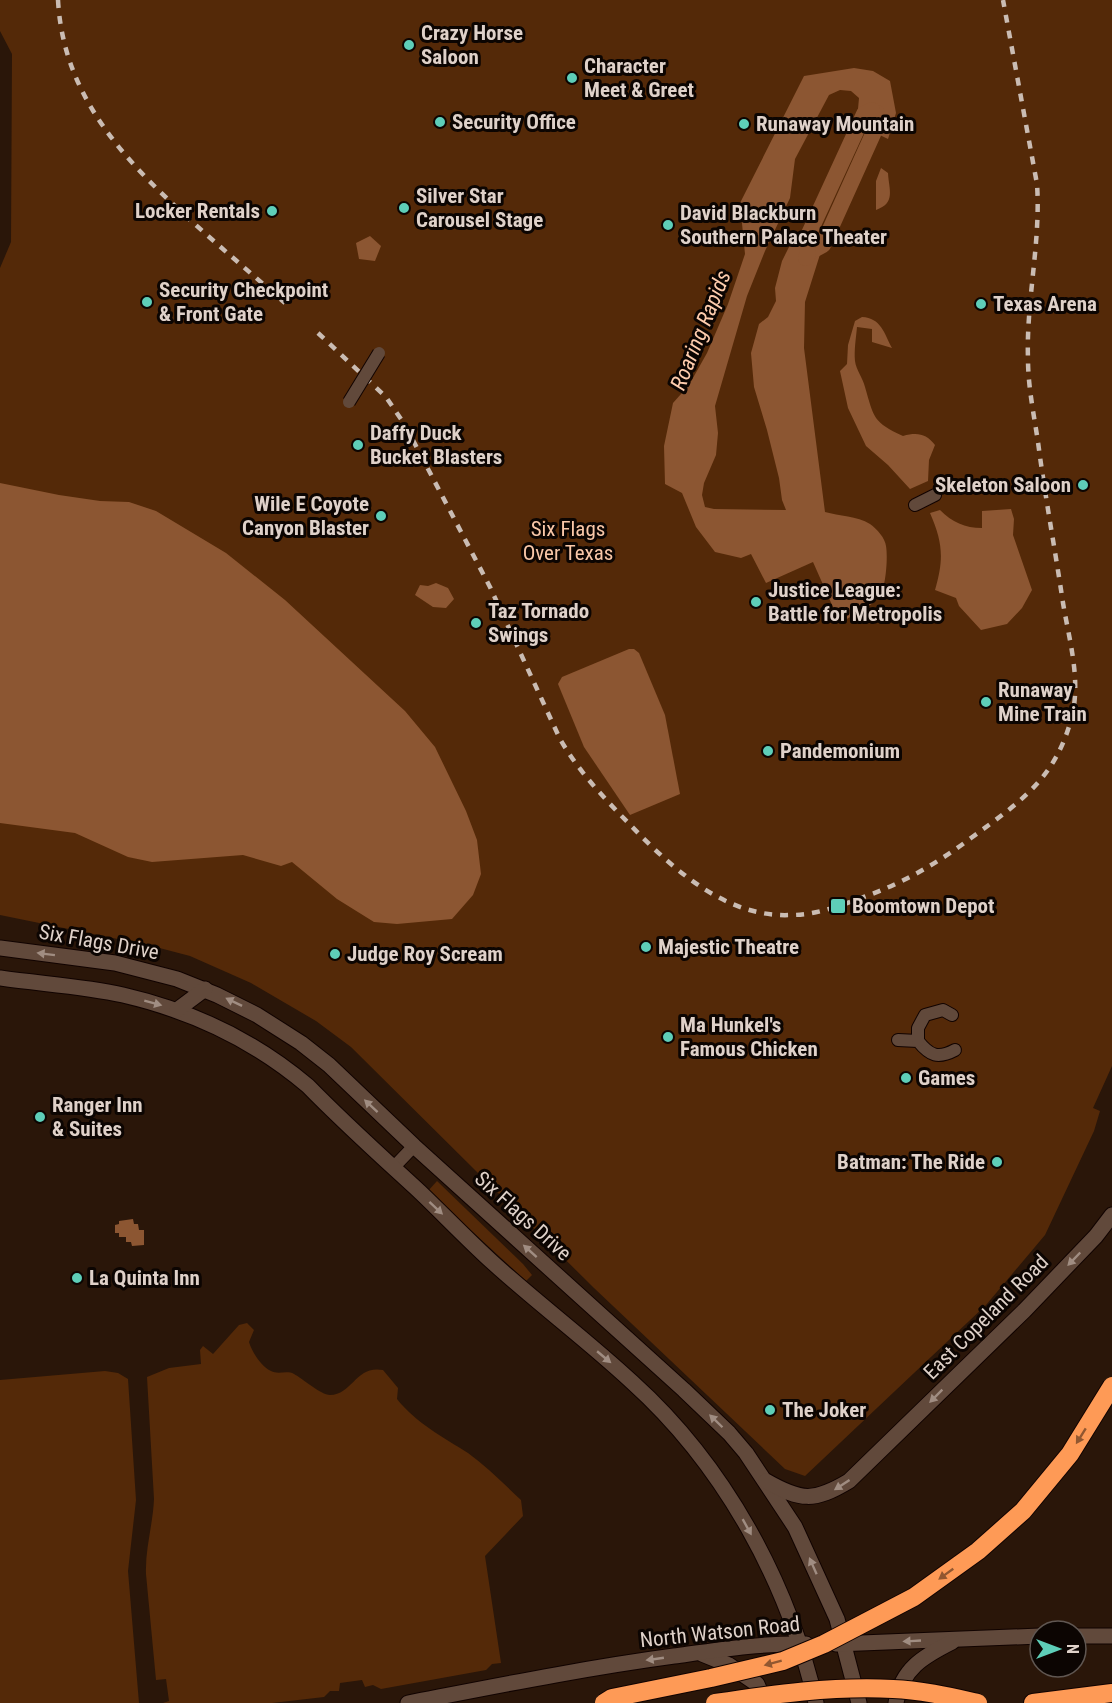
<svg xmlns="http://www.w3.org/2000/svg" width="1112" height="1703" font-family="'Roboto Condensed',sans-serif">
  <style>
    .green { fill: #542908 }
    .water { fill: #8c5632 }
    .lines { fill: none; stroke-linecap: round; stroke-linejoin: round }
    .canal { stroke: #8c5632; stroke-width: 16 }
    .street-casing { stroke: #110300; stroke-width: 14 }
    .secondary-casing { stroke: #110300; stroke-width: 17 }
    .highway-casing { stroke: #110300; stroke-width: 20 }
    .street { stroke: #61493b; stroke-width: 12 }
    .secondary { stroke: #61493b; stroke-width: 15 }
    .highway { stroke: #fe9a56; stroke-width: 18 }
    .rail { stroke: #cabcb3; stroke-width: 4.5; stroke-dasharray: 8 8; stroke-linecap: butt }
    .street-bridge-casing { stroke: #110300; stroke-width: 14; stroke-linecap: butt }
    .highway-bridge-casing { stroke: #110300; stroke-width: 20; stroke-linecap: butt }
    .street-bridge { stroke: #61493b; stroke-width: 12 }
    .highway-bridge { stroke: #fe9a56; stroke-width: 18 }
    .oneway { fill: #a08d82 }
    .oneway2 { fill: #915730 }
    .poi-dot { fill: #5eceb8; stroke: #0c0502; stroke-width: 2 }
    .labels { text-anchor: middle; stroke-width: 6; stroke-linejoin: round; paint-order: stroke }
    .poi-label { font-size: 21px; font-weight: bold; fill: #dfd1c9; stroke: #0c0502; text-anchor: start }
    .park-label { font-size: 21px; fill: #f9c7a8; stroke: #0c0502 }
    .street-label { font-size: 21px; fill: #dfd1c9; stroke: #0c0502 }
    .water-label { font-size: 22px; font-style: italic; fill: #feccad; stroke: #0c0502 }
  </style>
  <rect width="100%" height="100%" fill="#2a1609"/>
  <g class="green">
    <polygon points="0,0 1112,0 1112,1066 1093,1108 1100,1111 1094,1131 1045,1235 986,1305 805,1476 785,1469 594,1288 351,1047 316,1021 251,983 190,956 152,946 0,915 0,268 11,242 12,54 0,31"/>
    <polygon points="437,1181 523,1264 532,1275 526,1281 428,1191"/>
    <path d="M247,1323L254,1330L249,1342C252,1352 261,1366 271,1371C278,1375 287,1370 294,1374C302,1378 321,1395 330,1395C353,1394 356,1365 383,1370L398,1388L397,1399C416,1423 443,1437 468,1453C487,1467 504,1484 521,1500L523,1516L485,1556L501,1663L492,1664L486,1670L381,1689L373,1685L365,1687L362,1680L340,1683L339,1691H330L324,1697L272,1703H163L169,1701L166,1679L156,1680L146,1574C145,1549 153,1524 154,1499L147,1377L169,1368L201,1364L200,1350L203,1346L213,1354L239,1325Z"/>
    <polygon points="105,1371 118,1373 128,1379 136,1500 128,1571 139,1703 0,1703 0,1380"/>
  </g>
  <g class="water">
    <path d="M854,68L873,71L890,81L896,113L888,139L853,122L858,109L859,98L851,91L840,90L829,95L795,159L790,198L765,251L747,296L715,406L718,433L716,455L704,483L702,495L705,507L714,509L786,510L782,500L779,478L767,430L754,387L751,353L759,324L768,317L776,301L775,288L782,261L796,233L823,245L805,302L804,348L825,512C839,516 857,516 870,524C877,529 885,538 886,546C888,557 886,589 879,597C870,608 853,615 840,623L813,562L766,583L751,554L741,558L715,552L696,527L682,493L665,484L664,446L673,403L689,385L707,353L728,304L745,254L740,203L804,76Z"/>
    <path d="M881,168L888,173C889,190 896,203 876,210V181Z"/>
    <polygon points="370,236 381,246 375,261 359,259 356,243"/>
    <path d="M862,317C881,318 884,333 892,348L872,342V329L857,327C856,338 854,350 855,361C856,370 863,378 865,387C874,418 873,422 903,436C918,432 926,434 935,445L929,460L928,481L910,489L888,465L866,446L848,408L840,371L847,364L848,345L855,321Z"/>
    <polygon points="0,483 59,495 100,501 129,502 156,511 226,553 285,600 405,711 435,747 466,811 477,840 481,874 473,895 452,919 397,924 374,922 337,899 292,862 281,866 243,855 152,862 128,857 75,833 0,823"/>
    <path d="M1011,509L1014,519L1013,535L1032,590L1022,608L1007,624L981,630L959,606L956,598L935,590C944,559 943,543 930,513L940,510C952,522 965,528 982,528V511Z"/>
    <polygon points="436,583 448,588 454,599 446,608 433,607 415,595 420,585 428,586"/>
    <polygon points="629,649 634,649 639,653 665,715 680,794 630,815 584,747 558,684 562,677"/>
    <polygon points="133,1219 134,1224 138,1224 139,1230 144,1230 144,1245 132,1246 131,1242 126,1242 126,1237 119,1237 119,1233 115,1233 115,1225 119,1224 119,1221"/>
  </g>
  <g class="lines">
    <g class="canal">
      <polyline points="808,253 823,245 878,123 877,113"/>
      <polyline points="806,258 808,253 807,238 864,114 872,110"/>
    </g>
    <defs>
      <g id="street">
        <polyline points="915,505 935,495"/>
        <path d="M898,1040L918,1041C930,1056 938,1059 955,1050"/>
        <polyline points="918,1041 918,1028 925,1015 943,1010 952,1015"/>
        <polyline points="393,1168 414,1146"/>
      </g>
      <g id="secondary">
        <polyline points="0,948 115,963 177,979 217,995 257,1015 301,1043 329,1065 414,1146 684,1390 729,1433 746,1453 795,1527 837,1619 859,1703"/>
        <path d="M0,978C41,984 83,986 123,995C192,1011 255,1041 308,1086C344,1123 382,1157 420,1192C444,1215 467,1239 491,1261C537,1303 587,1340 632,1382C725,1466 788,1582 816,1703"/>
        <polyline points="177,1010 205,989"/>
        <path d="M766,1481C801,1501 814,1502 849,1481L1024,1311L1096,1236L1112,1215"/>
        <polyline points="1076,1636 1112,1636"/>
        <polyline points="836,1644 1040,1636"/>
        <polyline points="702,1654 729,1665 757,1684 765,1703"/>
        <path d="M408,1703C496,1686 585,1668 674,1656C718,1650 762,1643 806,1644"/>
        <path d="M896,1703C901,1669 924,1656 952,1642"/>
      </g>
      <polyline id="highway" points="1033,1703 1112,1693"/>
    </defs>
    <use href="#street" class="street-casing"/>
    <use href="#secondary" class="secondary-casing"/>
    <use href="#highway" class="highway-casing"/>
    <use href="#street" class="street"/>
    <use href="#secondary" class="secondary"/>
    <use href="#highway" class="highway"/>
    <g class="rail">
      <path d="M58,0C63,94 122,158 188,218C220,247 253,275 285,303"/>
      <path d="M318,333L386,397L405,425L490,587L560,739C582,777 611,805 641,836C681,876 731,918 791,915C813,915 834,908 855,900C898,886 935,865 971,838C1020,802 1056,779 1072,716C1081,679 1069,639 1063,603C1055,549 1045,496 1038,442C1034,415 1028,387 1028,359C1026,301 1041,242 1037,184L1003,0"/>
    </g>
    <defs>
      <polyline id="street-bridge" points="349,402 379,353"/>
      <g id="highway-bridge">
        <polyline points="604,1703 612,1698 711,1678 783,1661 824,1644 914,1597 978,1551 1023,1511 1070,1454 1112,1386"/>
        <path d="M715,1703C774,1694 832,1686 893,1689C921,1690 951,1697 978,1703"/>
      </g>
    </defs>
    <use href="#street-bridge" class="street-bridge-casing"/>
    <use href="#highway-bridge" class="highway-bridge-casing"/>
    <use href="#street-bridge" class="street-bridge"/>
    <use href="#highway-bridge" class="highway-bridge"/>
  </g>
  <defs><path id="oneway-solid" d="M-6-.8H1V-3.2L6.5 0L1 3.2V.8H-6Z" transform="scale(1.5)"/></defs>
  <g class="oneway">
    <use href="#oneway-solid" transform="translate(46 954) rotate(-173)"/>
    <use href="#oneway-solid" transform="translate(234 1002) rotate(-154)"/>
    <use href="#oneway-solid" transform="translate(153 1003) rotate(15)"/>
    <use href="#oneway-solid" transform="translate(371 1106) rotate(-137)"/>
    <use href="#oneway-solid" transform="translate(436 1208) rotate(43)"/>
    <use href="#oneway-solid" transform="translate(530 1251) rotate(-138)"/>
    <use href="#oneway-solid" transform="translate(1074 1259) rotate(134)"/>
    <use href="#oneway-solid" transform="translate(604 1357) rotate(40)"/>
    <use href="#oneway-solid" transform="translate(936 1396) rotate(135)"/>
    <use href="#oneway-solid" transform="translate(716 1421) rotate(-136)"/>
    <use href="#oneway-solid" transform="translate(842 1485) rotate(147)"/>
    <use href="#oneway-solid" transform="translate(747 1527) rotate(61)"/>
    <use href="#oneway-solid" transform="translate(813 1566) rotate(-114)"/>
    <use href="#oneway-solid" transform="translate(912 1641) rotate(177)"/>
    <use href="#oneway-solid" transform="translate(655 1659) rotate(172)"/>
  </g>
  <g class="oneway2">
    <use href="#oneway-solid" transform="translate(1081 1436) rotate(122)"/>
    <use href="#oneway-solid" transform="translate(946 1574) rotate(144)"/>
    <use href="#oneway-solid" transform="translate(773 1663) rotate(165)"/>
  </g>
  <g class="poi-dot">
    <circle cx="409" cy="45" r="6"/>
    <circle cx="572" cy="78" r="6"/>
    <circle cx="440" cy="122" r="6"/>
    <circle cx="744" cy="124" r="6"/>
    <circle cx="404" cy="208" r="6"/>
    <circle cx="272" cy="211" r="6"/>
    <circle cx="668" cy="225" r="6"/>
    <circle cx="147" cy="302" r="6"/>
    <circle cx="981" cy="304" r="6"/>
    <circle cx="358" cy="445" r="6"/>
    <circle cx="1083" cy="485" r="6"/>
    <circle cx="381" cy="516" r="6"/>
    <circle cx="756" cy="602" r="6"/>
    <circle cx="476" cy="623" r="6"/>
    <circle cx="986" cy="702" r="6"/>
    <circle cx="768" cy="751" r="6"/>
    <rect x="830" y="898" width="16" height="16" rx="3"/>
    <circle cx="646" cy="947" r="6"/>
    <circle cx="335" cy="954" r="6"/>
    <circle cx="668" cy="1037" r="6"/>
    <circle cx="906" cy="1078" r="6"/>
    <circle cx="40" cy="1117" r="6"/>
    <circle cx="997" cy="1162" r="6"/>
    <circle cx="77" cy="1278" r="6"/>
    <circle cx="770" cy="1410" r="6"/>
  </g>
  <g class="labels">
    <g class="poi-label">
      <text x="421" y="40">Crazy Horse<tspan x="421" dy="24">Saloon</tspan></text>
      <text x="584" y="73">Character<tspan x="584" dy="24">Meet &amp; Greet</tspan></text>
      <text x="452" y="129">Security Office</text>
      <text x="756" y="131">Runaway Mountain</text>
      <text x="416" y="203">Silver Star<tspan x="416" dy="24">Carousel Stage</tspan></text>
      <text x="260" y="218" text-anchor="end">Locker Rentals</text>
      <text x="680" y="220">David Blackburn<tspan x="680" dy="24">Southern Palace Theater</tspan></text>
      <text x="159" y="297">Security Checkpoint<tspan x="159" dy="24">&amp; Front Gate</tspan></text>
      <text x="993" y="311">Texas Arena</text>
      <text x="370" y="440">Daffy Duck<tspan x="370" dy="24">Bucket Blasters</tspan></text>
      <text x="1071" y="492" text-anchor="end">Skeleton Saloon</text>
      <text x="369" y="511" text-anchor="end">Wile E Coyote<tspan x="369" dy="24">Canyon Blaster</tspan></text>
      <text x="768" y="597">Justice League:<tspan x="768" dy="24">Battle for Metropolis</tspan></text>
      <text x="488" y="618">Taz Tornado<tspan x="488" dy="24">Swings</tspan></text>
      <text x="998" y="697">Runaway<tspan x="998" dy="24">Mine Train</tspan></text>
      <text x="780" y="758">Pandemonium</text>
      <text x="852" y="913">Boomtown Depot</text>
      <text x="658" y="954">Majestic Theatre</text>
      <text x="347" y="961">Judge Roy Scream</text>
      <text x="680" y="1032">Ma Hunkel's<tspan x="680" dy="24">Famous Chicken</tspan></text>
      <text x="918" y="1085">Games</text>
      <text x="52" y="1112">Ranger Inn<tspan x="52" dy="24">&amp; Suites</tspan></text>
      <text x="985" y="1169" text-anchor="end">Batman: The Ride</text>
      <text x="89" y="1285">La Quinta Inn</text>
      <text x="782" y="1417">The Joker</text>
    </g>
    <g class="park-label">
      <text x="568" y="536">Six Flags<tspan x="568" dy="24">Over Texas</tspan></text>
    </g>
    <g class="street-label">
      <text transform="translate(99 942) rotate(10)" y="7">Six Flags Drive</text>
      <text transform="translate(523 1216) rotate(42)" y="7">Six Flags Drive</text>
      <text transform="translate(986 1317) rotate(-45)" y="7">East Copeland Road</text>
      <text transform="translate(720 1632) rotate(-6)" y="7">North Watson Road</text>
    </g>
    <g class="water-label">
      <text transform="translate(700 330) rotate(-68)" y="8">Roaring Rapids</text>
    </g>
  </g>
  <g transform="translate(1058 1649) rotate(90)"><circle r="28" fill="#0c0502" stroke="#605752" stroke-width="1.5"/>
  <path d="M0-4.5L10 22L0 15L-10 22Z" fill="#5eceb8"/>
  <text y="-9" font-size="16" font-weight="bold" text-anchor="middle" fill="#dfd1c9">N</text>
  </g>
</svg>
